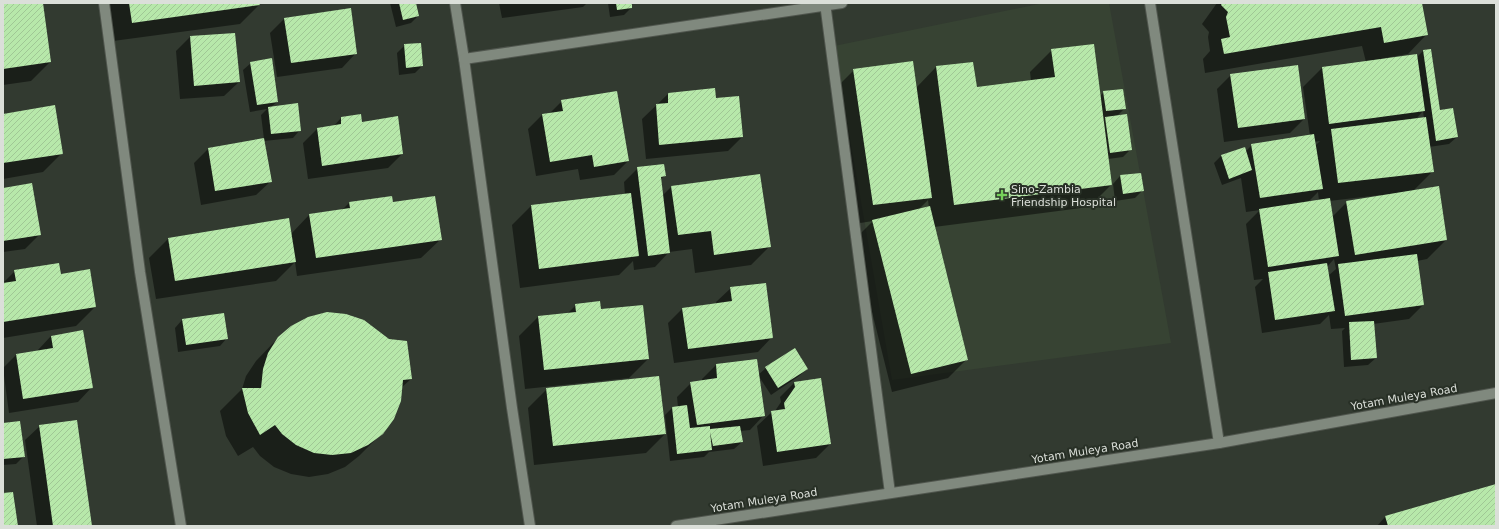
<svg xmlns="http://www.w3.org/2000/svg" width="1499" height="529" font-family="'DejaVu Sans',sans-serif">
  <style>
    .built { fill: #374333 }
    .shadow { fill: #0007; fill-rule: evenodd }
    .building { fill: url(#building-hatch) }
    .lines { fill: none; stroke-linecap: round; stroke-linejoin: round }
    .minor-casing { stroke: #50564e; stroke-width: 12 }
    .minor { stroke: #80897e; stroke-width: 10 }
    .poi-dot { fill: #76d25a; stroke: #283026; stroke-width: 1.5 }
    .labels { text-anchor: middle; stroke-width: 4; stroke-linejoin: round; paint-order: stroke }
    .poi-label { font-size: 11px; fill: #dbdfd9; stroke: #283026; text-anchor: start }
    .street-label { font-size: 11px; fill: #dbdfd9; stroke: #283026 }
  </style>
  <defs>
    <pattern id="building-hatch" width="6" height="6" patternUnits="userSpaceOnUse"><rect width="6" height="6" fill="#b7e8aa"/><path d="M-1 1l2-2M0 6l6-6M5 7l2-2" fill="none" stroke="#a0c795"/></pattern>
  </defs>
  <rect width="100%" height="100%" fill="#323a30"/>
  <polygon class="built" points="1044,3 1109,3 1171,343 892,380 834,46"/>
  <g class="shadow">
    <polygon points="3,3 42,3 50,62 31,81 3,85"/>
    <polygon points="108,3 258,3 259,5 240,24 113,41"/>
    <polygon points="390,3 415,3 418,16 411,23 396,27"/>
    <polygon points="499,3 587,3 583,7 502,18"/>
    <polygon points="608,3 631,3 631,8 624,15 610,17"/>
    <path d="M1217,3H1421L1427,34L1408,54L1385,58V59L1416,58L1423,51L1430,50L1439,111L1457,137L1449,144L1429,147L1433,171L1413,191L1438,187L1446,240L1427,259L1417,261L1423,305L1409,319L1373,324L1376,358L1368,365L1344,367L1342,331L1345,328L1331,329L1329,315L1320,324L1262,333L1255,287L1263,279L1254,280L1246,224L1260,210L1246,212L1241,178L1222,185L1214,163L1221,156L1245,152L1252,145L1310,136L1303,87L1322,68L1366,62L1362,46L1205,73L1203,59L1210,51L1208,37L1209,32L1202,24ZM1423,111L1424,118L1416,119ZM1320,141L1315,146L1314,142ZM1318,192L1319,201L1308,202ZM1380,195V196L1347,202L1332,217L1329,201ZM1334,259L1336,269L1328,276L1327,267Z"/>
    <polygon points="284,19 356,53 342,68 277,77 270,33"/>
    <polygon points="190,37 239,82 224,96 180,99 176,51"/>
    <polygon points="405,45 422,66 415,73 399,75 397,53"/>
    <path d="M1052,50L1100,96L1104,92L1125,108L1116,117L1131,149L1123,157L1108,159L1111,185L1089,207L934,227L967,359L948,378L892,392L854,240L873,221L854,224L835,89L854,70L916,88L936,67L976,88L1031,81L1030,72ZM928,200L929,208L918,210Z"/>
    <polygon points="251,63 277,102 271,107 300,130 293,138 264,141 271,181 256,195 201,205 194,163 208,149 264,139 261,115 267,109 250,112 243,70"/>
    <polygon points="1231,75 1304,119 1290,133 1224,142 1217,89"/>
    <polygon points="714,89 715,99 742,137 728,151 646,159 642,119 668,94"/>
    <polygon points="562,101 628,161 614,175 580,180 578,169 536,176 528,129 542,115 549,114"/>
    <polygon points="3,115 62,153 43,172 3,179"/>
    <polygon points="341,118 361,123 402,154 388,168 308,179 303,143 317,129 333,127"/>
    <polygon points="638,168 665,175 660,180 662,196 671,187 770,246 751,265 695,273 692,249 669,252 655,267 634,270 633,261 619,275 520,288 512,225 531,206 625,195 624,182"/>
    <polygon points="1140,174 1143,190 1135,198 1115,201 1113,184 1120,176"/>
    <polygon points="3,189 40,234 25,249 3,252"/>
    <polygon points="349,203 392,203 441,239 421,258 297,276 295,262 276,281 156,299 149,258 168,239 291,234 309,215 342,210"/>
    <polygon points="15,271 60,275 95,307 76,326 3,338 3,283"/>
    <polygon points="731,288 772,337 758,352 674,363 668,323 682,309 717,304 716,302"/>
    <polygon points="576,305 600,310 648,359 629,378 525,389 519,336 538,317 567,314"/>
    <polygon points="182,320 227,338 220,346 178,352 175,328"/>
    <polygon points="51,336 92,387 78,402 9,413 3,368 16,355 37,351"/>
    <polygon points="278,338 411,379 401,388 382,433 359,456 345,467 328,474 309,477 291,474 274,467 260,456 253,447 238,456 226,436 220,411 242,389 246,376 256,361"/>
    <polygon points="756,360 764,415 750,430 740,431 742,442 734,449 709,452 704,457 670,461 665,415 672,408 678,407 677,397 691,383 702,381 702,379 716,365"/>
    <polygon points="766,368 807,369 799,376 771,395 758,375"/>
    <polygon points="794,383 830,444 816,458 763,466 757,426 772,412 775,411 781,402 780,397"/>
    <polygon points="547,389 665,434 646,453 534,465 528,408"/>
    <polygon points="3,424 24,456 16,464 3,465"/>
    <polygon points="40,426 91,526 37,526 25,440"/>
    <polygon points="1496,485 1496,526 1377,526 1385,517"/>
  </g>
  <g class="building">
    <polygon points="3,3 43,3 51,62 3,69"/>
    <polygon points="129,3 259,3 260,5 132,23"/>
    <polygon points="399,3 416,3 419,16 403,20"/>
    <polygon points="616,3 632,3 632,8 617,10"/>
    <polygon points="1222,3 1422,3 1428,35 1384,43 1381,27 1224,54 1221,39 1230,37 1226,17 1228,12 1221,5"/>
    <polygon points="351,8 357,54 291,63 284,18"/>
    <polygon points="235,33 240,82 194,86 190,36"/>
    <polygon points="421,43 423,66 406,68 404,44"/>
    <polygon points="1094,44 1112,185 954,205 936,66 973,62 977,87 1055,77 1051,49"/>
    <polygon points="1431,49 1440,110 1453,108 1458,137 1436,141 1423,50"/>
    <polygon points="1417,54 1425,111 1329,124 1322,67"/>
    <polygon points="272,58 278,102 257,105 250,62"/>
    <polygon points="913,61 932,198 873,205 853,69"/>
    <polygon points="1298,65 1305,119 1238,128 1230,74"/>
    <polygon points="715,88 716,98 739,96 743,137 659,145 656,104 668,103 668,93"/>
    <polygon points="1123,89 1126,109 1106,111 1103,91"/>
    <polygon points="617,91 629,161 594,167 592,155 550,162 542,114 563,111 561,100"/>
    <polygon points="298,103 301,131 271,134 268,107"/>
    <polygon points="55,105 63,154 3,163 3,114"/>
    <polygon points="361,114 362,122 398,116 403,154 322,166 317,128 341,124 341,117"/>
    <polygon points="1127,114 1132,150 1110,153 1105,117"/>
    <polygon points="1426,117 1434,172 1338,183 1331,129"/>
    <polygon points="1314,134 1323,189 1260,198 1251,144"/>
    <polygon points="264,138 272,182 215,191 208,148"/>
    <polygon points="1245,147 1252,170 1229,179 1221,155"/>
    <polygon points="664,164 666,176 661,177 670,253 648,256 637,167"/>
    <polygon points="1141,173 1144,191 1123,194 1120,175"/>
    <polygon points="760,174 771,247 714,255 711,231 678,235 671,186"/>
    <polygon points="32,183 41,235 3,241 3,188"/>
    <polygon points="1439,186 1447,240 1355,255 1346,201"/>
    <polygon points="631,193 639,256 539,269 531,205"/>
    <polygon points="392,196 393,202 435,196 442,240 316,258 309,214 350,208 349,202"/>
    <polygon points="1330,198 1339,256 1268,267 1259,209"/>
    <polygon points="930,206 968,360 911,374 872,220"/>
    <polygon points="289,218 296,262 175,281 168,238"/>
    <polygon points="1417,254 1424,305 1345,316 1338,264"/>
    <polygon points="59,263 61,274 90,269 96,307 3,322 3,283 16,281 14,270"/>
    <polygon points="1327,263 1335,311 1275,320 1268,272"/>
    <polygon points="766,283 773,338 688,349 682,308 732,301 730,287"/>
    <polygon points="600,301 601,309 643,305 649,359 544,370 538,316 576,312 575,304"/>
    <polygon points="327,312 346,314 364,320 389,339 407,341 412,379 403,380 401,401 394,419 383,434 368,445 351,453 332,455 314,453 296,445 282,434 275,425 260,435 248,413 242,388 261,388 263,369 268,353 278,337 291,326 308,317"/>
    <polygon points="224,313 228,339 186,345 182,319"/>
    <polygon points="1374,321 1377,358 1351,360 1349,322"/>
    <polygon points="83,330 93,388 23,399 16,354 53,348 51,336"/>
    <polygon points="795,348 808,369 778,388 765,367"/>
    <polygon points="757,359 765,416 697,425 690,382 717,378 716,364"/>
    <polygon points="659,376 666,434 553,446 546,388"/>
    <polygon points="821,378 831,444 777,452 771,411 785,409 784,403 795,387 794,382"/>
    <polygon points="687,405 690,428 710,426 710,429 740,426 743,442 713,446 710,432 712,450 677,454 672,407"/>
    <polygon points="77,420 92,526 53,526 39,425"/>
    <polygon points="20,421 25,457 3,459 3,423"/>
    <polygon points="1496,484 1496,526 1388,526 1385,516"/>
    <polygon points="13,492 18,526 3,526 3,493"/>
  </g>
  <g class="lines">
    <defs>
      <g id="minor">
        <polyline points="104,3 140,272 181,526"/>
        <polyline points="455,3 464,59 512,408 530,526"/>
        <polyline points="825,3 890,493"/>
        <polyline points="1150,3 1219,443"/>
        <polyline points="464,59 842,3"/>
        <polyline points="676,526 1219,443 1496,393"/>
      </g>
    </defs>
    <use href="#minor" class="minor-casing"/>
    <use href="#minor" class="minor"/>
  </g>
  <path class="poi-dot" d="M1000 189h4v4h4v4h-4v4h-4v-4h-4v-4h4z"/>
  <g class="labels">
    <g class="poi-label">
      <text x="1011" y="193">Sino-Zambia<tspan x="1011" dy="13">Friendship Hospital</tspan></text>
    </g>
    <g class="street-label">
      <text transform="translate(1404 397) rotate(-10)" y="4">Yotam Muleya Road</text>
      <text transform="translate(1085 451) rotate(-9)" y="4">Yotam Muleya Road</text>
      <text transform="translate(764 500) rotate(-9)" y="4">Yotam Muleya Road</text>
    </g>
  </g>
  <rect width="1499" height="529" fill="none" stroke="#dbdfd9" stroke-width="8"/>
</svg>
